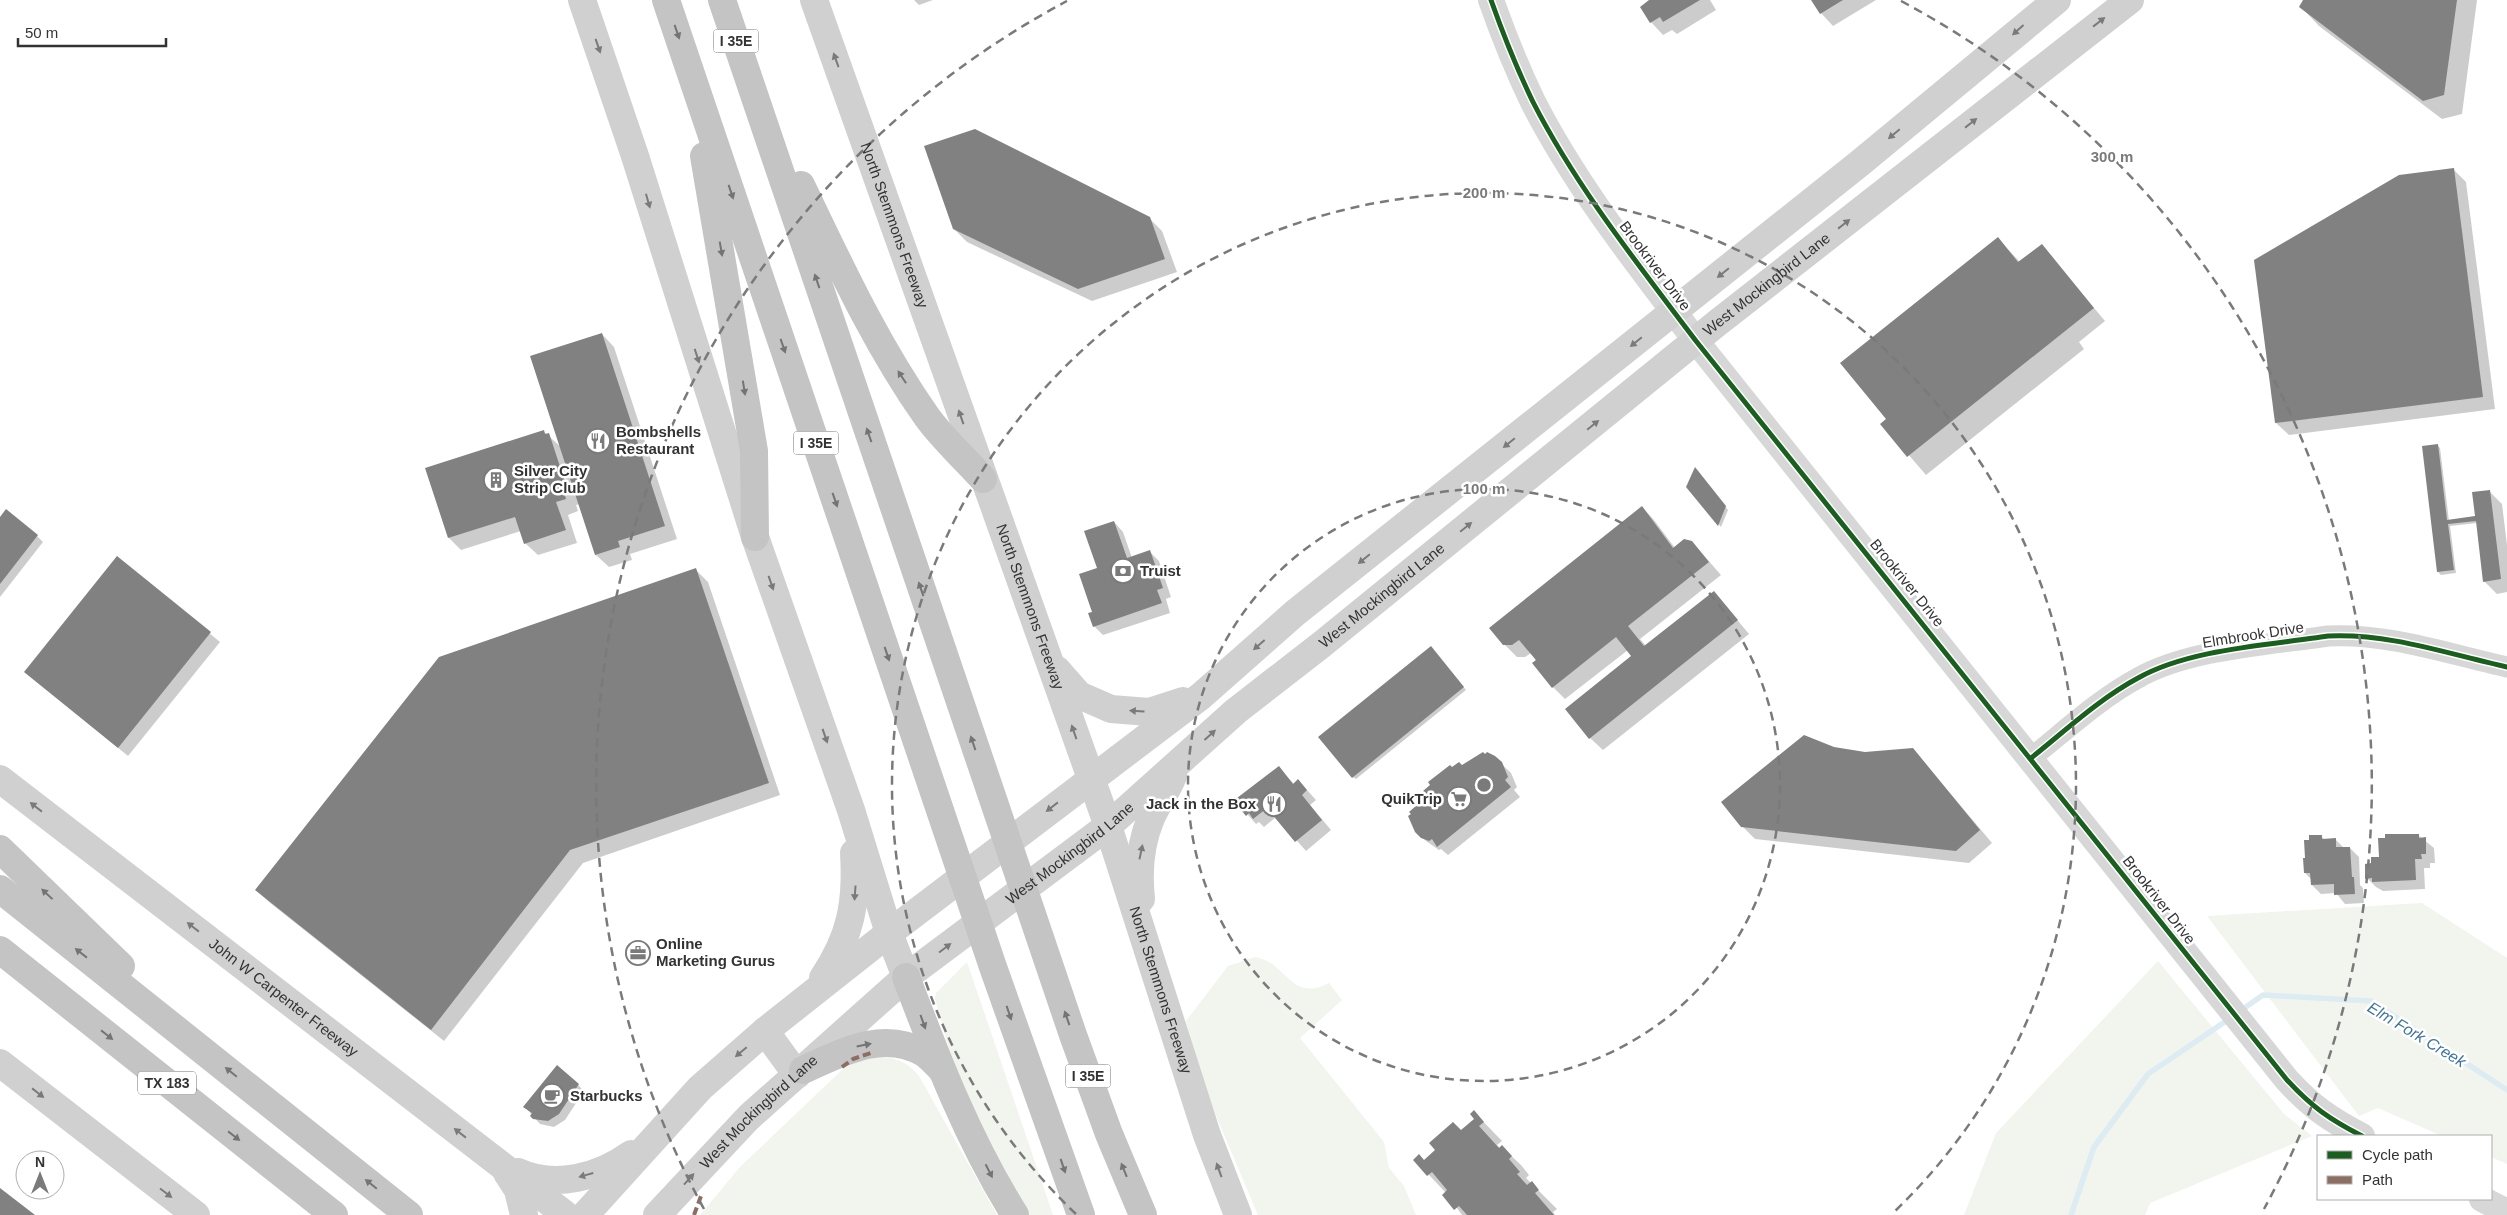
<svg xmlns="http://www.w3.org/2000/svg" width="2507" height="1215" font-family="Arial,sans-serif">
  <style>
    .green { fill: #f1f5ed }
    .shadow { fill: #0003 }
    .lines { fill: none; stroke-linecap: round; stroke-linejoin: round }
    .stream { stroke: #ddebf3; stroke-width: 5.5 }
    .building { fill: #818181 }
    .minor { stroke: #d7d7d7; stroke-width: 21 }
    .tertiary { stroke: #d7d7d7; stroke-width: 26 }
    .secondary { stroke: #d0d0d0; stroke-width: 28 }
    .motorway { stroke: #c4c4c4; stroke-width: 28 }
    .quiet { stroke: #8d6e63; stroke-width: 4; stroke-dasharray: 8 4; stroke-linecap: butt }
    .cycleway-casing { stroke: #fff; stroke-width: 8 }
    .cycleway { stroke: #1b5e20; stroke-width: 5 }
    .oneway { fill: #7a7a7a }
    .oneway2 { fill: #747474 }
    .ring { fill: none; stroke: #7a7a7a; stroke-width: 2.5; stroke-dasharray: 9 6 }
    .labels { text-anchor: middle; stroke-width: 5; stroke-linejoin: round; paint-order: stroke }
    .shield { fill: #fff; stroke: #707070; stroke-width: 1 }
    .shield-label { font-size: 14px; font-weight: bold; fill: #333 }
    .street-label { font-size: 15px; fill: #333; stroke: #fff }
    .poi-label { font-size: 15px; font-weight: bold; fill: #333; stroke: #fff; text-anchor: start }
    .water-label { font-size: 16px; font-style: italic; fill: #3f7597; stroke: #fff }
    .centre { fill: #7a7a7a; stroke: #fff; stroke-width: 2.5 }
    .ring-label { font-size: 15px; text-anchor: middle; font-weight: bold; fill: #7a7a7a; stroke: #fff; stroke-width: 5; stroke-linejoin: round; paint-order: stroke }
  </style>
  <rect width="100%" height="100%" fill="#fff"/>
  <g class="green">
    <polygon points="2422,903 2507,958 2507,1164 2491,1157 2491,1136 2442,1136 2378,1108 2359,1116 2207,916"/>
    <path d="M1255,957C1288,963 1290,1003 1329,983L1342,1000L1300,1038L1384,1142L1389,1168L1404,1186L1416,1215H1258L1201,1080L1186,1021L1228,966Z"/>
    <polygon points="2158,961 2284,1114 2312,1136 2150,1203 2145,1215 1964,1215 1996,1133"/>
    <polygon points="967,962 1053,1215 1027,1215 979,1126 949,1048 935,999 936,993"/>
    <path d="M867,1057C891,1057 903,1057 919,1076L997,1215H700L740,1167L844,1068Z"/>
  </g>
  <g class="shadow">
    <polygon points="914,0 933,0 919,5"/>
    <polygon points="1650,0 1710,0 1716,10 1677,34 1672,30 1663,35 1651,22 1642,8"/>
    <polygon points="1813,0 1876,0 1833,26 1821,13"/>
    <polygon points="2304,0 2477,0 2462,114 2442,119 2319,26 2301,7"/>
    <polygon points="2453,169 2466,182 2495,409 2289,435 2276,423"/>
    <polygon points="1149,218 1162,231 1177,272 1092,301 967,242 954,229"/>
    <polygon points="1998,239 2020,262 2042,246 2105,321 2079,342 2084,349 1926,475 1882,424 1887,419"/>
    <polygon points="602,334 614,347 677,539 630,554 632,560 609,567 596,555 580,504 576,505 578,511 568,515 577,543 538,555 525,543 521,531 461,550 449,538 544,432 561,447"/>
    <polygon points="2438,446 2440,448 2449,521 2477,517 2489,491 2502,504 2507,545 2507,592 2497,594 2484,581 2477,523 2450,526 2456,573 2441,575 2438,572"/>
    <polygon points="1697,472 1728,510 1721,527 1688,487"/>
    <polygon points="1642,507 1654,520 1675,548 1692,542 1721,575 1640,639 1646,646 1714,592 1749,634 1603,750 1590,738 1633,656 1628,650 1565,699 1553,687 1531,653 1525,657 1517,657 1504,644"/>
    <polygon points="0,519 37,536 43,542 0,597"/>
    <polygon points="1114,522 1123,532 1132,558 1150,552 1159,561 1171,597 1166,599 1170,613 1103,635 1094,626 1094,613 1098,569"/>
    <polygon points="118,558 220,642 128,756 26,672"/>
    <polygon points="696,570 708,582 780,795 583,863 444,1041 269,902 256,890"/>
    <polygon points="1433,650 1466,690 1356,779 1353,777"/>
    <polygon points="1833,748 1865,753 1913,749 1992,843 1969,863 1755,839 1742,826"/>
    <polygon points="1494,757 1511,773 1517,787 1514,790 1520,797 1448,855 1441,849 1439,850 1426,841 1416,831 1453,769"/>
    <polygon points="1279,768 1294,784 1298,781 1307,790 1316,800 1310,805 1331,830 1306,851 1276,817 1264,827 1259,822 1256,824 1240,806"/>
    <polygon points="2418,835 2434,848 2435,863 2430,863 2430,868 2424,868 2425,889 2383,891 2376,887 2367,878 2372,865"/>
    <polygon points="2321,836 2325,840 2335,839 2344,848 2350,848 2359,857 2360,885 2363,888 2364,903 2345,904 2336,893 2321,894 2312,885 2312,880 2305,873"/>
    <polygon points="578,1085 584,1091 565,1120 554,1127 540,1124 525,1107"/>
    <polygon points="1474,1112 1502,1141 1497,1145 1500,1148 1502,1147 1521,1165 1529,1175 1526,1178 1557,1209 1553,1212 1555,1215 1462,1215 1446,1193 1415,1160 1424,1161 1461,1131 1476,1119"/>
  </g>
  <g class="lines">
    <g class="stream">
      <polyline points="2240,1011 2263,995 2371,1001 2507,1090"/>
      <polyline points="2071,1215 2094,1147 2148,1074 2229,1019"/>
    </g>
  </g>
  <g class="building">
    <polygon points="1649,0 1700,0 1663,22 1660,17 1650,23 1640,7"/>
    <polygon points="1811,0 1843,0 1820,14"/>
    <polygon points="2303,0 2457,0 2444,95 2423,101 2299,7"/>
    <polygon points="975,129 1150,217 1165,259 1078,289 953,229 924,146"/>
    <polygon points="2454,168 2483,397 2275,423 2254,260 2399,175"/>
    <polygon points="1998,237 2018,262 2042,244 2094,308 1907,457 1880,424 1886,419 1840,363"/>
    <polygon points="602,333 665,526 618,541 620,547 595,555 530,356"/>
    <polygon points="544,430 545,434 549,433 568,491 564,492 566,499 556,502 566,530 524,544 515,517 448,538 425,468"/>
    <polygon points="2438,444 2447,520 2475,516 2472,492 2490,490 2501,579 2483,582 2476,521 2448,524 2454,570 2437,572 2422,446"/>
    <polygon points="1695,467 1726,506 1718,526 1686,487"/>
    <polygon points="1642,506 1673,548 1684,539 1692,541 1709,562 1628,626 1644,646 1714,591 1738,620 1589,739 1565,709 1631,656 1616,637 1552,688 1532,663 1536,660 1519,640 1512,645 1503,645 1489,628"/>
    <polygon points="6,509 38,535 0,584 0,517"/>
    <polygon points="1114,521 1127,558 1150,550 1163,588 1157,590 1162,603 1093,627 1088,613 1092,612 1079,574 1097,568 1084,531"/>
    <polygon points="117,556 211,632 118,748 24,672"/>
    <polygon points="696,568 769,783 570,850 431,1030 255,890 439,657"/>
    <polygon points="1431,646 1464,687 1352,778 1318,737"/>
    <polygon points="1804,735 1834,747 1865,752 1913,748 1980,830 1956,851 1741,827 1721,802"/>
    <polygon points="1483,752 1485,754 1487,752 1495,756 1502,762 1508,777 1505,780 1511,787 1437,847 1432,839 1429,841 1421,838 1415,832 1408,816 1411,814 1409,812 1417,805 1416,803 1426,794 1423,791 1430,785 1428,782 1450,765 1452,767 1459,762 1462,765"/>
    <polygon points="1279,766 1293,784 1298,779 1307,790 1302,795 1322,820 1295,842 1267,808 1253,819 1249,813 1246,816 1238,806 1241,803 1237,798"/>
    <polygon points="2385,834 2419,834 2419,838 2426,837 2426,854 2421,854 2422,859 2415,859 2416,880 2372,882 2372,878 2365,879 2365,864 2371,863 2371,857 2379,857 2378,838 2385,838"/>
    <polygon points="2309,835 2322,835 2322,839 2336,838 2336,847 2350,847 2352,877 2354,877 2355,894 2334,895 2334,884 2311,885 2310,873 2304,873 2303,858 2305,858 2304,840 2309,840"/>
    <polygon points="557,1065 579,1084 559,1114 548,1121 533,1119 530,1116 532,1113 523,1107"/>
    <polygon points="1474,1110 1484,1122 1479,1126 1499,1148 1502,1145 1512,1156 1509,1159 1520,1172 1517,1174 1527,1185 1532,1181 1539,1190 1535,1193 1554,1215 1467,1215 1459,1206 1454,1210 1442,1195 1447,1190 1432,1172 1427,1176 1413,1160 1419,1154 1424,1160 1435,1150 1429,1143 1453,1122 1461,1130 1474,1119 1470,1114"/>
    <polygon points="0,1188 35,1215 0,1215"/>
  </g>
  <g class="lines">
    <path class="minor" d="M2031,758C2065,731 2099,699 2138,678C2189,649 2270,645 2328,636C2389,633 2448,654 2507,667"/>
    <g class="tertiary">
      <path d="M1491,0C1503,34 1517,69 1533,102C1577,188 1638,264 1696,341L2287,1080C2312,1107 2329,1119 2362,1136"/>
      <polyline points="2482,1199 2507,1212"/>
    </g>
    <g class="secondary">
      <polyline points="582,0 635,156 755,537 851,810 889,933 906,977"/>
      <path id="s1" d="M814,0L1108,826L1207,1135L1238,1215"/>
      <polyline points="1057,670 1079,695 1111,709 1149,712 1183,701"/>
      <path id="s2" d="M0,779L566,1215"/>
      <path d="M1141,899C1138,871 1140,844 1151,818C1157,804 1167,791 1173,776"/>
      <path d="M823,978C851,936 857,903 854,853"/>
      <polyline points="765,1031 797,1075"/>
      <polyline points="0,1063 196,1215"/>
      <path d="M518,1172C555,1189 599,1177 631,1154"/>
      <polyline points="507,1173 518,1190 524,1215"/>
      <polyline points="585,1215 700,1088 765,1031 889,933 1201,696 1295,613 1860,163 2057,0"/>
      <path id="s3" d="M657,1215L749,1117L906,977L1108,826L1236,711L1321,645L1716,324L2130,0"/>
    </g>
    <g class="motorway">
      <polyline points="666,0 993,967 1081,1215"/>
      <polyline points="722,0 1073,1035 1109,1134 1143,1215"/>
      <polyline points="704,156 754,451 755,537"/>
      <path d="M801,185C839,264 876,345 927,417C943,439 965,459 983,479"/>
      <polyline points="0,849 121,966"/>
      <polyline points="0,889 409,1215"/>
      <polyline points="0,950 334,1215"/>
      <path d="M906,977C937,1059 968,1140 1015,1215"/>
      <path d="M803,1070C841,1053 882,1029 924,1053C930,1057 936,1064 941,1069"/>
    </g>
    <g class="quiet">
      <polyline points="842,1067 853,1059 871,1053"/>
      <polyline points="694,1215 701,1196"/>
    </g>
    <defs>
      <g id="cycleway">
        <path d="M1491,0C1503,34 1517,69 1533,102C1577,188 1638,264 1696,341L2287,1080C2312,1107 2329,1119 2362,1136"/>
        <path d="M2031,758C2065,731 2099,699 2138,678C2189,649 2270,645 2328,636C2389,633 2448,654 2507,667"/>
      </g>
    </defs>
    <use href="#cycleway" class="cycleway-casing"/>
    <use href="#cycleway" class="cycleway"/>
  </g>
  <defs><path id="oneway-solid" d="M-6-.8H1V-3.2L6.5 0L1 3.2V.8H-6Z" transform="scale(1.25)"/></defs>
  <g class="oneway">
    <use href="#oneway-solid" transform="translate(2099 22) rotate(-38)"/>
    <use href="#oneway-solid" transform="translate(2018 30) rotate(138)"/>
    <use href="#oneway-solid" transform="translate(598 46) rotate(71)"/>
    <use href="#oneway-solid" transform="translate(836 60) rotate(-110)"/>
    <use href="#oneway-solid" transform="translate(1971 123) rotate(-38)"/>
    <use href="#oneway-solid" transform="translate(1894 134) rotate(140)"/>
    <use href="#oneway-solid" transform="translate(648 201) rotate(74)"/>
    <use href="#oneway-solid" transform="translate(1844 224) rotate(-38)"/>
    <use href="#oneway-solid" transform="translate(1723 273) rotate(141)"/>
    <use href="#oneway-solid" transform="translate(1636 342) rotate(141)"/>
    <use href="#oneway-solid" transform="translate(697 356) rotate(72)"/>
    <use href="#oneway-solid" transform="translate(961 417) rotate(-109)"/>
    <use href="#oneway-solid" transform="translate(1593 425) rotate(-39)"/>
    <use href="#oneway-solid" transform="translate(1509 443) rotate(141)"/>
    <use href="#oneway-solid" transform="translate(1466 527) rotate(-39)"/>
    <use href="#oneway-solid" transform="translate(1364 559) rotate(141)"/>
    <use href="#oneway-solid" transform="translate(771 583) rotate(71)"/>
    <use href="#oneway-solid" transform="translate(1259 645) rotate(139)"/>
    <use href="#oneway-solid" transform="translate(1137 711) rotate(-176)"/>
    <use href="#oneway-solid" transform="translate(1074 732) rotate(-109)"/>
    <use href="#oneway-solid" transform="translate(1210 735) rotate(-42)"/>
    <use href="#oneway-solid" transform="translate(825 736) rotate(71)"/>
    <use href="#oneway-solid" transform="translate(36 807) rotate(-142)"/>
    <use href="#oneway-solid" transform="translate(1052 807) rotate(142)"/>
    <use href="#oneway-solid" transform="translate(1141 852) rotate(-78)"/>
    <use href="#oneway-solid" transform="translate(855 893) rotate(94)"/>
    <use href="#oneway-solid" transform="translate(193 927) rotate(-142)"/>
    <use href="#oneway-solid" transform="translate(945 948) rotate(-37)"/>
    <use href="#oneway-solid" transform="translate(741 1052) rotate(140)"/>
    <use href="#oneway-solid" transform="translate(38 1093) rotate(38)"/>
    <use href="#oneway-solid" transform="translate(460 1133) rotate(-142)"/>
    <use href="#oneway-solid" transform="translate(1219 1170) rotate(-110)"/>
    <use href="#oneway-solid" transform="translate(586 1175) rotate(164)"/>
    <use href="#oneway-solid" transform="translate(689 1179) rotate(-48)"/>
    <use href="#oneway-solid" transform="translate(166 1193) rotate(37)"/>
  </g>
  <g class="oneway2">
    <use href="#oneway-solid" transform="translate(677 32) rotate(71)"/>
    <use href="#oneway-solid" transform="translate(731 192) rotate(71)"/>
    <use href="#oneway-solid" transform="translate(721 249) rotate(80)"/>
    <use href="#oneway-solid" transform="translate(817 281) rotate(-109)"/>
    <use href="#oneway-solid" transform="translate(783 346) rotate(71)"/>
    <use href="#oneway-solid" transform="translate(902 377) rotate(-123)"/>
    <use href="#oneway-solid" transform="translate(744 388) rotate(81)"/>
    <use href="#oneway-solid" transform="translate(869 435) rotate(-109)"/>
    <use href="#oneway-solid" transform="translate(835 500) rotate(71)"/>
    <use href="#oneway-solid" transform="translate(921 589) rotate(-109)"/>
    <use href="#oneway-solid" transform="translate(887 654) rotate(71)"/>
    <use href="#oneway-solid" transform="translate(973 743) rotate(-109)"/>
    <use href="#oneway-solid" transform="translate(47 894) rotate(-137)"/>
    <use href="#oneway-solid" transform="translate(81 953) rotate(-142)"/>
    <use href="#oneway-solid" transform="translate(1009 1013) rotate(71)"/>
    <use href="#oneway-solid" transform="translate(1067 1018) rotate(-109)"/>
    <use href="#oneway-solid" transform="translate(923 1022) rotate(70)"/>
    <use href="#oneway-solid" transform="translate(107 1035) rotate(38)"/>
    <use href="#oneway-solid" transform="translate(864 1045) rotate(-11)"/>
    <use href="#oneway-solid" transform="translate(231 1072) rotate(-141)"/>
    <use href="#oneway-solid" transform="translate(234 1136) rotate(38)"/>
    <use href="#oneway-solid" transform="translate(1063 1166) rotate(71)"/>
    <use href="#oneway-solid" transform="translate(1124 1170) rotate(-112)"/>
    <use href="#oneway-solid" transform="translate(989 1171) rotate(63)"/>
    <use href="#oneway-solid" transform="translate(371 1184) rotate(-141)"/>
  </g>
  <g class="ring">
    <circle cx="1484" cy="785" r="296"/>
    <path d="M1076 1214A592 592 0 1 1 1892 1214"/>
    <path d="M704 1209A888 888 0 0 1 1067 1M1901 1A888 888 0 0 1 2264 1209"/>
  </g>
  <defs>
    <symbol id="restaurant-ring" viewBox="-11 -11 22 22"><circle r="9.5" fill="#fff" stroke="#7a7a7a" stroke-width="1.5"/><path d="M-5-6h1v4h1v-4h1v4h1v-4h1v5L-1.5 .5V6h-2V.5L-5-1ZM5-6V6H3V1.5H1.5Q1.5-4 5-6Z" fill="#7a7a7a"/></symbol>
    <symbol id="building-ring" viewBox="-11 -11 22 22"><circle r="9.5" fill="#fff" stroke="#7a7a7a" stroke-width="1.5"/><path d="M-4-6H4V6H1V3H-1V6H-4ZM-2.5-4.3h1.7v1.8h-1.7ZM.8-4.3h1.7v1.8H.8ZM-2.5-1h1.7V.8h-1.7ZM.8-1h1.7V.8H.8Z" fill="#7a7a7a"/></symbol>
    <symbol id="bank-ring" viewBox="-11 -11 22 22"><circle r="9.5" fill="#fff" stroke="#7a7a7a" stroke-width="1.5"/><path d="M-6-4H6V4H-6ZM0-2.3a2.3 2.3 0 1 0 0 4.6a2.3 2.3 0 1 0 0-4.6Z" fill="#7a7a7a"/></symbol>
    <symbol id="supermarket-ring" viewBox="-11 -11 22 22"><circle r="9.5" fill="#fff" stroke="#7a7a7a" stroke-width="1.5"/><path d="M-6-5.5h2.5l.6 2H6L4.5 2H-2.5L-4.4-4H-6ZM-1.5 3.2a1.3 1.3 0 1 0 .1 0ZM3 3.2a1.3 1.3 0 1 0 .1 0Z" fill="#7a7a7a"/></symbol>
    <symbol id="office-ring" viewBox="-11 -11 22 22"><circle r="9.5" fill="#fff" stroke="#7a7a7a" stroke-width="1.5"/><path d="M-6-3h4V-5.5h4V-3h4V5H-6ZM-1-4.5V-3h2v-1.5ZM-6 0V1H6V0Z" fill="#7a7a7a"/></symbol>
    <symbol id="cafe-ring" viewBox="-11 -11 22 22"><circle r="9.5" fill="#fff" stroke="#7a7a7a" stroke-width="1.5"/><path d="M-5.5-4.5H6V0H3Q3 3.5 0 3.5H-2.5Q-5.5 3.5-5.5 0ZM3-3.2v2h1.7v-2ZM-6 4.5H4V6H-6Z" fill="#7a7a7a"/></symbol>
  </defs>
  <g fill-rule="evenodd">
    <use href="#restaurant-ring" x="584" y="427" width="28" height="28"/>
    <use href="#building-ring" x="482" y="466" width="28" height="28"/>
    <use href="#bank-ring" x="1109" y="557" width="28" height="28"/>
    <use href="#supermarket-ring" x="1445" y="785" width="28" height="28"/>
    <use href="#restaurant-ring" x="1260" y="790" width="28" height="28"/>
    <use href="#office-ring" x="624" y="939" width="28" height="28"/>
    <use href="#cafe-ring" x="538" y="1082" width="28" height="28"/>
  </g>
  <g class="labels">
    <g class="shield">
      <rect x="713.5" y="29.5" width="45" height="23" rx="4"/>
      <rect x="793.5" y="431.5" width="45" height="23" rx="4"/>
      <rect x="1065.5" y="1064.5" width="45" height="23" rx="4"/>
      <rect x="138" y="1071.5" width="58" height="23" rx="4"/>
    </g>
    <g class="shield-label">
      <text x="736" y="46">I 35E</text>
      <text x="816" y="448">I 35E</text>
      <text x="1088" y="1081">I 35E</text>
      <text x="167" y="1088">TX 183</text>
    </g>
    <g class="street-label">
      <text dy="5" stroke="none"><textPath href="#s1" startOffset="239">North Stemmons Freeway</textPath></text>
      <text transform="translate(1655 266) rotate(53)" y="5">Brookriver Drive</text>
      <text dy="5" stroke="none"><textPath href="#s3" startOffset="1450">West Mockingbird Lane</textPath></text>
      <text transform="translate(1907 583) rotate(51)" y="5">Brookriver Drive</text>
      <text dy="5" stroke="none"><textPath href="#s3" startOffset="955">West Mockingbird Lane</textPath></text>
      <text dy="5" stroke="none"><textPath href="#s1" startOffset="644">North Stemmons Freeway</textPath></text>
      <text transform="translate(2253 635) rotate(-9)" y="5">Elmbrook Drive</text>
      <text dy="5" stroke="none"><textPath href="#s3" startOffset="550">West Mockingbird Lane</textPath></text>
      <text transform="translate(2159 900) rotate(52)" y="5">Brookriver Drive</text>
      <text dy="5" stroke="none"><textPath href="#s1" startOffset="1049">North Stemmons Freeway</textPath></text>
      <text dy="5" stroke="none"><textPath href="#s2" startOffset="358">John W Carpenter Freeway</textPath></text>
      <text dy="5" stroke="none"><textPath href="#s3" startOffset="145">West Mockingbird Lane</textPath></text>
    </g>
    <g class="poi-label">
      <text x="616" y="437">Bombshells<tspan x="616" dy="17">Restaurant</tspan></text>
      <text x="514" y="476">Silver City<tspan x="514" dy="17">Strip Club</tspan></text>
      <text x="1140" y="576">Truist</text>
      <text x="1442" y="804" text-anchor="end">QuikTrip</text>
      <text x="1256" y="809" text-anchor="end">Jack in the Box</text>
      <text x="656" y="949">Online<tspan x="656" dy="17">Marketing Gurus</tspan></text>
      <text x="570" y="1101">Starbucks</text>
    </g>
    <g class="water-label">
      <text transform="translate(2417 1034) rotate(31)" y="6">Elm Fork Creek</text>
    </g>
  </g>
  <circle cx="1484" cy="785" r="8" class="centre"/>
  <g class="ring-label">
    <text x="2112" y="162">300 m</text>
    <text x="1484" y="198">200 m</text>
    <text x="1484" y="494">100 m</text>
  </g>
  <rect x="2317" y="1135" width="175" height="65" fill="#ffffff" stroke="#adadad"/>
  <rect x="2327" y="1151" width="25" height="8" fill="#1b5e20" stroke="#adadad"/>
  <text x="2362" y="1160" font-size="15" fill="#333333">Cycle path</text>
  <rect x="2327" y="1176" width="25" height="8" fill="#8d6e63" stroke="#adadad"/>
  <text x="2362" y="1185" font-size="15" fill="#333333">Path</text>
  <g transform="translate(40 1175)"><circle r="24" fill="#ffffff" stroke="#adadad"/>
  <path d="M0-4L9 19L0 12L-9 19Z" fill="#7a7a7a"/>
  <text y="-8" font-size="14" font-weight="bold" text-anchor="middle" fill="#333333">N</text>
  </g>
  <path d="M18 38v8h148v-8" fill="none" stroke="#333333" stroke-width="2.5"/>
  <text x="25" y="38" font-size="15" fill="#333333" stroke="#ffffff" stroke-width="4" paint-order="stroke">50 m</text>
</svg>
